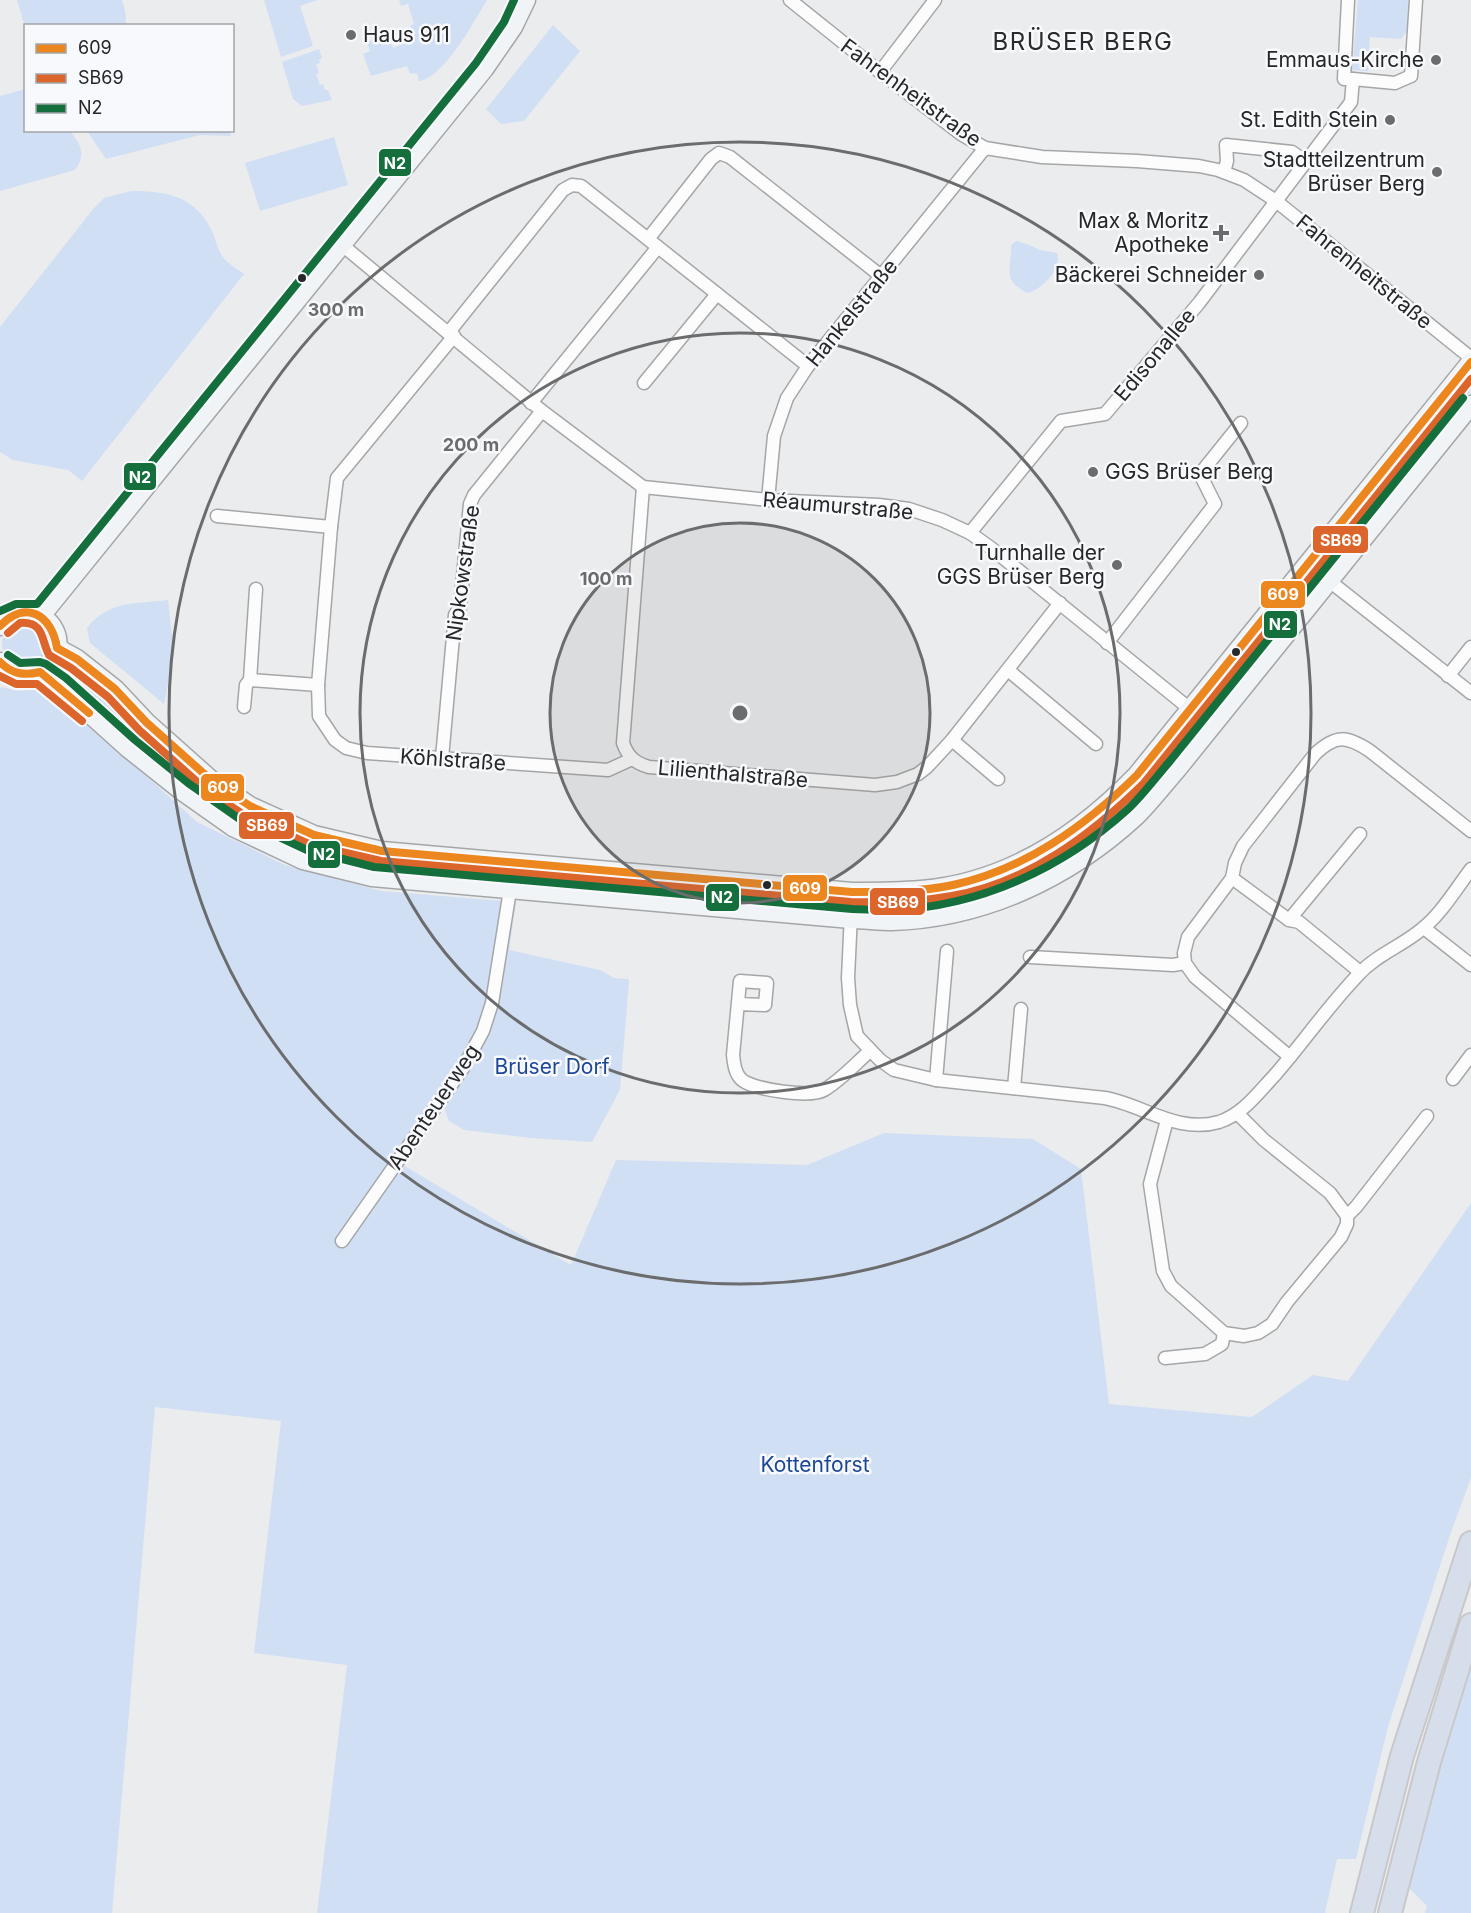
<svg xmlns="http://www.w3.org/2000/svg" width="1471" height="1913" font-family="Inter,sans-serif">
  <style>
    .green { fill: #d1dff5 }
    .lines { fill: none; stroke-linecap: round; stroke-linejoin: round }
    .street-casing { stroke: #a5a6a7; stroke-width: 15 }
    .secondary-casing { stroke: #a5a6a7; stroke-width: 21 }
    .highway-casing { stroke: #c8c8c9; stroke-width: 26 }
    .street { stroke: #fcfcfc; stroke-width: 12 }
    .secondary { stroke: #f1f4f7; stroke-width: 18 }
    .highway { stroke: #d7deeb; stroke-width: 22 }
    .bus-1-casing { stroke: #f7f9fc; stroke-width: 12 }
    .bus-2-casing { stroke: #f7f9fc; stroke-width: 12 }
    .bus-3-casing { stroke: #f7f9fc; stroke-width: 12 }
    .bus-1 { stroke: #ec861f; stroke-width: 8 }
    .bus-2 { stroke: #dc652c; stroke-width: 8 }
    .bus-3 { stroke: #156f3d; stroke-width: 8 }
    .ring { fill: none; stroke: #6b6c6d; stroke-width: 3 }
    .poi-dot { fill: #6b6c6d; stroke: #f7f9fc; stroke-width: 2 }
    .bus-dot { fill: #262728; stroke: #f7f9fc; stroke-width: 2 }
    .labels { text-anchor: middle; stroke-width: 5; stroke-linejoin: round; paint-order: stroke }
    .poi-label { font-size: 21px; fill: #262728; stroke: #f7f9fc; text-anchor: end }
    .street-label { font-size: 21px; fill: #262728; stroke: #f7f9fc }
    .park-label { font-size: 21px; fill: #1b4795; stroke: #f7f9fc }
    .quarter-label { font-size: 24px; letter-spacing: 1.5px; fill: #2a2b2d; stroke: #f7f9fc }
    .centre { fill: #6b6c6d; stroke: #f7f9fc; stroke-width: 3 }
    .ring-label { font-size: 18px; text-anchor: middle; font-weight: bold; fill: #6b6c6d; stroke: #f7f9fc; stroke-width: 5; stroke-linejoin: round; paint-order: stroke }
    .line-badge { stroke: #f7f9fc; stroke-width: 2 }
    .badge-label { font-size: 16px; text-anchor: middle; font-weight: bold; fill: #fff }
  </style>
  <rect width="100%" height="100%" fill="#ebecee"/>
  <g class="green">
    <path d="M17,0H122C125,9 127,17 125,26H26L25,27Z"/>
    <polygon points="264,0 318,0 300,6 313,46 281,57"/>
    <path d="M399,0H487C475,20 443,79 419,81L417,73L410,74L407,66L371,76L363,54L370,51L367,42L388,36L393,48L413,39L410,26L414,24L408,4L401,6Z"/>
    <polygon points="1358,0 1408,0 1407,31 1401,39 1370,37 1368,71 1352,70"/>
    <polygon points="553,25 580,51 524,121 501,124 486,109"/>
    <polygon points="319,49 322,58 319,60 320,63 316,64 319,73 316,74 320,85 323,84 325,90 328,90 332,100 302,106 293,99 282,62"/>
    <path d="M25,89L26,130L70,131C80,144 87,154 75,170L0,191V96Z"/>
    <polygon points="230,131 231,136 200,135 106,159 87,131"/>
    <polygon points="334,137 348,185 260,211 245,163"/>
    <path d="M131,191C167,191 194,196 211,229C215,237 217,248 222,256C227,263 237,269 244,274L82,481L68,470L13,460L0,452V327L94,208L104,198Z"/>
    <path d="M1017,241L1027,244L1040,250L1057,253C1063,268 1042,290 1027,293C1001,279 1012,269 1011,246L1013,243Z"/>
    <polygon points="1471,374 1471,389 1468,398 1330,565 1330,548"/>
    <polygon points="1311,580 1316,581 1316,584 1237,683 1227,674 1300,585"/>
    <path d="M168,600L174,655L164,704L90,643L87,628C109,600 135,604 168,600Z"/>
    <circle cx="25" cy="644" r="23"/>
    <polygon points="75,669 101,690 153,738 321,844 700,886 689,899 387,873 295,850 238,823 176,778 97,704 67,681"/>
    <polygon points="2,687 17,691 40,689 48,694 56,694 197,822 285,865 381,891 516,902 509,950 600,970 614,978 628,979 629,982 620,1090 592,1142 531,1138 464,1130 449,1121 444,1108 403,1165 571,1265 616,1160 807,1165 884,1133 1033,1139 1081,1169 1109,1404 1252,1417 1313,1375 1348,1381 1471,1203 1471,1478 1451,1532 1388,1727 1356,1859 1337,1859 1325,1913 317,1913 347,1665 254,1653 281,1421 155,1407 112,1913 0,1913 0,688"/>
    <polygon points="1191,722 1192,730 1184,749 1129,813 1065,862 1000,893 935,909 880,913 863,911 863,907 874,901 1031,865"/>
    <polygon points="716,887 834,898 843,904 845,908 844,910 707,900"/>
    <polygon points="1471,1663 1471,1913 1425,1913 1427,1906 1405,1884 1429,1775"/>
  </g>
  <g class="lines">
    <defs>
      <g id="street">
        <polyline points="790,0 880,72 961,134 985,148 1042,157 1137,161 1199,166 1218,170 1244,180 1276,201 1471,358"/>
        <polyline points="1348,0 1344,79 1353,79"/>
        <polyline points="880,72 935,0"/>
        <polyline points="1224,172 1227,161 1226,145 1292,152 1306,162"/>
        <polyline points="648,239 711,159 719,153 730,157 881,276"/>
        <polyline points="341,244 542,411 643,487 768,500 879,505 909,509 942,520 970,533 991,548 1211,726"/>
        <polyline points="449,332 563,190 572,185 581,186 808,366"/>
        <polyline points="454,336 337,478 331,527 318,685 319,716 335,740 346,748 367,753 608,770 632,759"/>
        <polyline points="644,383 717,294"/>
        <polyline points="531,403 658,247"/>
        <path d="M643,487L623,743C628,757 635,763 649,767L875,785L897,782L918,774L927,767L952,740L1060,603"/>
        <polyline points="768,500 774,436 787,398 808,366 985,148"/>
        <polyline points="217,516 331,527"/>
        <polyline points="970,533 1061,421 1105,414 1199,303 1351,102 1353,79 1395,83 1411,76 1416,0"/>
        <polyline points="1308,564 1471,693"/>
        <polyline points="1107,643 1215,504 1200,474 1241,423"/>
        <polyline points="1008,670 1096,744"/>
        <polyline points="1448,676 1471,647"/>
        <polyline points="250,680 256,589"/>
        <polyline points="244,707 246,685 250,680 318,685"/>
        <polyline points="952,740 998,779"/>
        <polyline points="442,758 455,615 460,607 470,504 474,495 542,411"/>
        <polyline points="1232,878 1289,920 1299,922 1360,972"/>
        <path d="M852,892L848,978L850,1005L857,1036L880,1060L894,1070L936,1080L1105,1098C1143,1105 1178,1134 1219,1122C1243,1114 1257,1094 1274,1076C1303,1043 1328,1006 1359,974C1376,955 1402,946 1422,929C1441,914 1456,889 1471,869"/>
        <polyline points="1289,920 1360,834"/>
        <polyline points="1424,928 1471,965"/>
        <polyline points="1030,957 1173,965 1185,963"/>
        <path d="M738,1004L765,1005L767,983L740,981L733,1055C734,1064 735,1074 742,1080C755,1090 811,1098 824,1090C841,1080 856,1063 870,1051"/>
        <path d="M1290,1057L1195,977L1185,963L1184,953L1188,937L1232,878L1235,863L1243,846L1315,754C1336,734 1347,736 1370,751L1471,831"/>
        <polyline points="1453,1079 1471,1055"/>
        <polyline points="936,1080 947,951"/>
        <polyline points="1014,1088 1021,1009"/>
        <polyline points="1167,1120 1150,1184 1163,1271 1171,1286 1224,1333 1244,1336 1258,1333 1272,1324 1287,1302 1341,1237 1347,1224 1347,1216 1330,1193 1264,1140 1238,1114"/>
        <polyline points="1347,1216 1356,1207 1427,1116"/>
        <polyline points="342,1241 463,1068 483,1031 492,1003 510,890"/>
        <polyline points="1165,1358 1205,1354 1222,1344 1224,1333"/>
      </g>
      <g id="secondary">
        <polyline points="41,616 484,69 513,27 526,0"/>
        <path d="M0,626C6,617 17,612 28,613C38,613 46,618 52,626C74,659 24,694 0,662"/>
        <path d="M57,648L77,659L115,689L146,722L211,780L250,806L314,835L382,851L852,892C875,892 898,892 921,890C1006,883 1079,835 1137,775L1471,362"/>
        <path d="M40,672L59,686L128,748L182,791L233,827L303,860L372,877L851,919C864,919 878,921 892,921C984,918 1069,878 1136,816C1151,801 1164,784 1178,768L1471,405"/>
      </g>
      <g id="highway">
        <polyline points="1362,1913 1402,1756 1471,1543"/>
        <polyline points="1390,1913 1429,1762 1471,1625"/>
      </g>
    </defs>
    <use href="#street" class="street-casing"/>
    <use href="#secondary" class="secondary-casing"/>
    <use href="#highway" class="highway-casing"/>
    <use href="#street" class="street"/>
    <use href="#secondary" class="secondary"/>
    <use href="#highway" class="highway"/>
    <defs>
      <g id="bus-1">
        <path d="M0,626C26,599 52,615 57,648L77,659L115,689L146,722L211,780L250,806L314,835L382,851L852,892C886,892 920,892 953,885C1026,869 1085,826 1137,775L1471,362"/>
        <path d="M0,662C12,674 24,676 40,672L89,713"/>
      </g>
      <g id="bus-2">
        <path d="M8,633L20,623C45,621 41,641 49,655L71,668L108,697L139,730L204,788L244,815L311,845L381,861L851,902C885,903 919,902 952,896C1028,883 1091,835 1144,783L1471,379"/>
        <polyline points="0,676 16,684 37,684 82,721"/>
      </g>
      <g id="bus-3">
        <polyline points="0,611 16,604 37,604 476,63 504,22 514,0"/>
        <path d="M8,655L20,663L40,662L46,664L66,678L135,740L188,783L238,818L307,850L374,867L852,909C865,909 879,911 893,910C981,906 1063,868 1128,809C1143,795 1156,777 1170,761L1463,398"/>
      </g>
    </defs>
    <use href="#bus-1" class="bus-1-casing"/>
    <use href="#bus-2" class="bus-2-casing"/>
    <use href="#bus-3" class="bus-3-casing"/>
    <use href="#bus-1" class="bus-1"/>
    <use href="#bus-2" class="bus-2"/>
    <use href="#bus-3" class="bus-3"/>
  </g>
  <circle cx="740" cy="713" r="190" fill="#6b6c6d" fill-opacity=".12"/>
  <g class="ring">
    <circle cx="740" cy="713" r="190"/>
    <circle cx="740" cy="713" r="380"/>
    <circle cx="740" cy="713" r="571"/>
  </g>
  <g class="poi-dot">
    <circle cx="351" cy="35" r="6"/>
    <circle cx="1436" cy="60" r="6"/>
    <circle cx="1390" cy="120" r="6"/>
    <circle cx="1437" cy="172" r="6"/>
    <path d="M1218 224h6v6h6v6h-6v6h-6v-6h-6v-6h6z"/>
    <circle cx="1259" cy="275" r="6"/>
    <circle cx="1093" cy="472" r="6"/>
    <circle cx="1117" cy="565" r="6"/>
  </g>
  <g class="bus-dot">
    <circle cx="302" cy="278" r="5"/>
    <circle cx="1236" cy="652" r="5"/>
    <circle cx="767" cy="885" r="5"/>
  </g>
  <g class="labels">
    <g class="poi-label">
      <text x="363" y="42" text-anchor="start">Haus 911</text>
      <text x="1424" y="67">Emmaus-Kirche</text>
      <text x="1378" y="127">St. Edith Stein</text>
      <text x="1425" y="167">Stadtteilzentrum<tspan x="1425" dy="24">Brüser Berg</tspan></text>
      <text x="1209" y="228">Max &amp; Moritz<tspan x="1209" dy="24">Apotheke</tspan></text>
      <text x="1247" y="282">Bäckerei Schneider</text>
      <text x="1105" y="479" text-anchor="start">GGS Brüser Berg</text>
      <text x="1105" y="560">Turnhalle der<tspan x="1105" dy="24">GGS Brüser Berg</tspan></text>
    </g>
    <g class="street-label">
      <text transform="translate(911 93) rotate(36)" y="7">Fahrenheitstraße</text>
      <text transform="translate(1364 272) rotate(39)" y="7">Fahrenheitstraße</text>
      <text transform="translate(852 313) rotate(-51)" y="7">Hankelstraße</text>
      <text transform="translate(1155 355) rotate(-50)" y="7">Edisonallee</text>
      <text transform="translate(838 506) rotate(5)" y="7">Réaumurstraße</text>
      <text transform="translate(463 573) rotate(-82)" y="7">Nipkowstraße</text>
      <text transform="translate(453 760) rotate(4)" y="7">Köhlstraße</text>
      <text transform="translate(733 774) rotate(5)" y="7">Lilienthalstraße</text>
      <text transform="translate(434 1107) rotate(-56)" y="7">Abenteuerweg</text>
    </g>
    <g class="park-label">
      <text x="552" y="1074">Brüser Dorf</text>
      <text x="815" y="1472">Kottenforst</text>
    </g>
    <g class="quarter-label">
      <text x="1083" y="50">BRÜSER BERG</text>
    </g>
  </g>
  <circle cx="740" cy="713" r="9" class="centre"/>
  <g class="ring-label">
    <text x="336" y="316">300 m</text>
    <text x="471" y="451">200 m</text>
    <text x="606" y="585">100 m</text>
  </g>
  <g class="line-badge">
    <rect x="378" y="148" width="34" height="29" rx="6" fill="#156f3d"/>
    <rect x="123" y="462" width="34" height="29" rx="6" fill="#156f3d"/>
    <rect x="1312" y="525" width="57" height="29" rx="6" fill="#dc652c"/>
    <rect x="1260" y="580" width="46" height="29" rx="6" fill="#ec861f"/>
    <rect x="1263" y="610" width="35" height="29" rx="6" fill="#156f3d"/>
    <rect x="200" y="773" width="45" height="29" rx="6" fill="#ec861f"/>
    <rect x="238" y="811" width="57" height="29" rx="6" fill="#dc652c"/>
    <rect x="307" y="840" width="34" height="29" rx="6" fill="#156f3d"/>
    <rect x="782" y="874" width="46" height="28" rx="6" fill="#ec861f"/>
    <rect x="705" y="883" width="35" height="29" rx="6" fill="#156f3d"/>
    <rect x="869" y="887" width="57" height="29" rx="6" fill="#dc652c"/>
  </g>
  <g class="badge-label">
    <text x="395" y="169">N2</text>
    <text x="140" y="483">N2</text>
    <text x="1341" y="546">SB69</text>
    <text x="1283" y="600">609</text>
    <text x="1280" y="630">N2</text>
    <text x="223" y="793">609</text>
    <text x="267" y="831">SB69</text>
    <text x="324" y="860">N2</text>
    <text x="805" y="894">609</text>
    <text x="722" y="903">N2</text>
    <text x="898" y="908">SB69</text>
  </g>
  <rect x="24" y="24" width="210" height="108" fill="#f7f9fc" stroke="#a3a5a7" stroke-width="1.5"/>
  <rect x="36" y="44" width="30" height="9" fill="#ec861f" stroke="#a3a5a7" stroke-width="1.5"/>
  <text x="78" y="54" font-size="18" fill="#262728">609</text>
  <rect x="36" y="74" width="30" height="9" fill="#dc652c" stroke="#a3a5a7" stroke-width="1.5"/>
  <text x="78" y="84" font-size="18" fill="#262728">SB69</text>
  <rect x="36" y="104" width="30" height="9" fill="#156f3d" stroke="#a3a5a7" stroke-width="1.5"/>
  <text x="78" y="114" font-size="18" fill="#262728">N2</text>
</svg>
